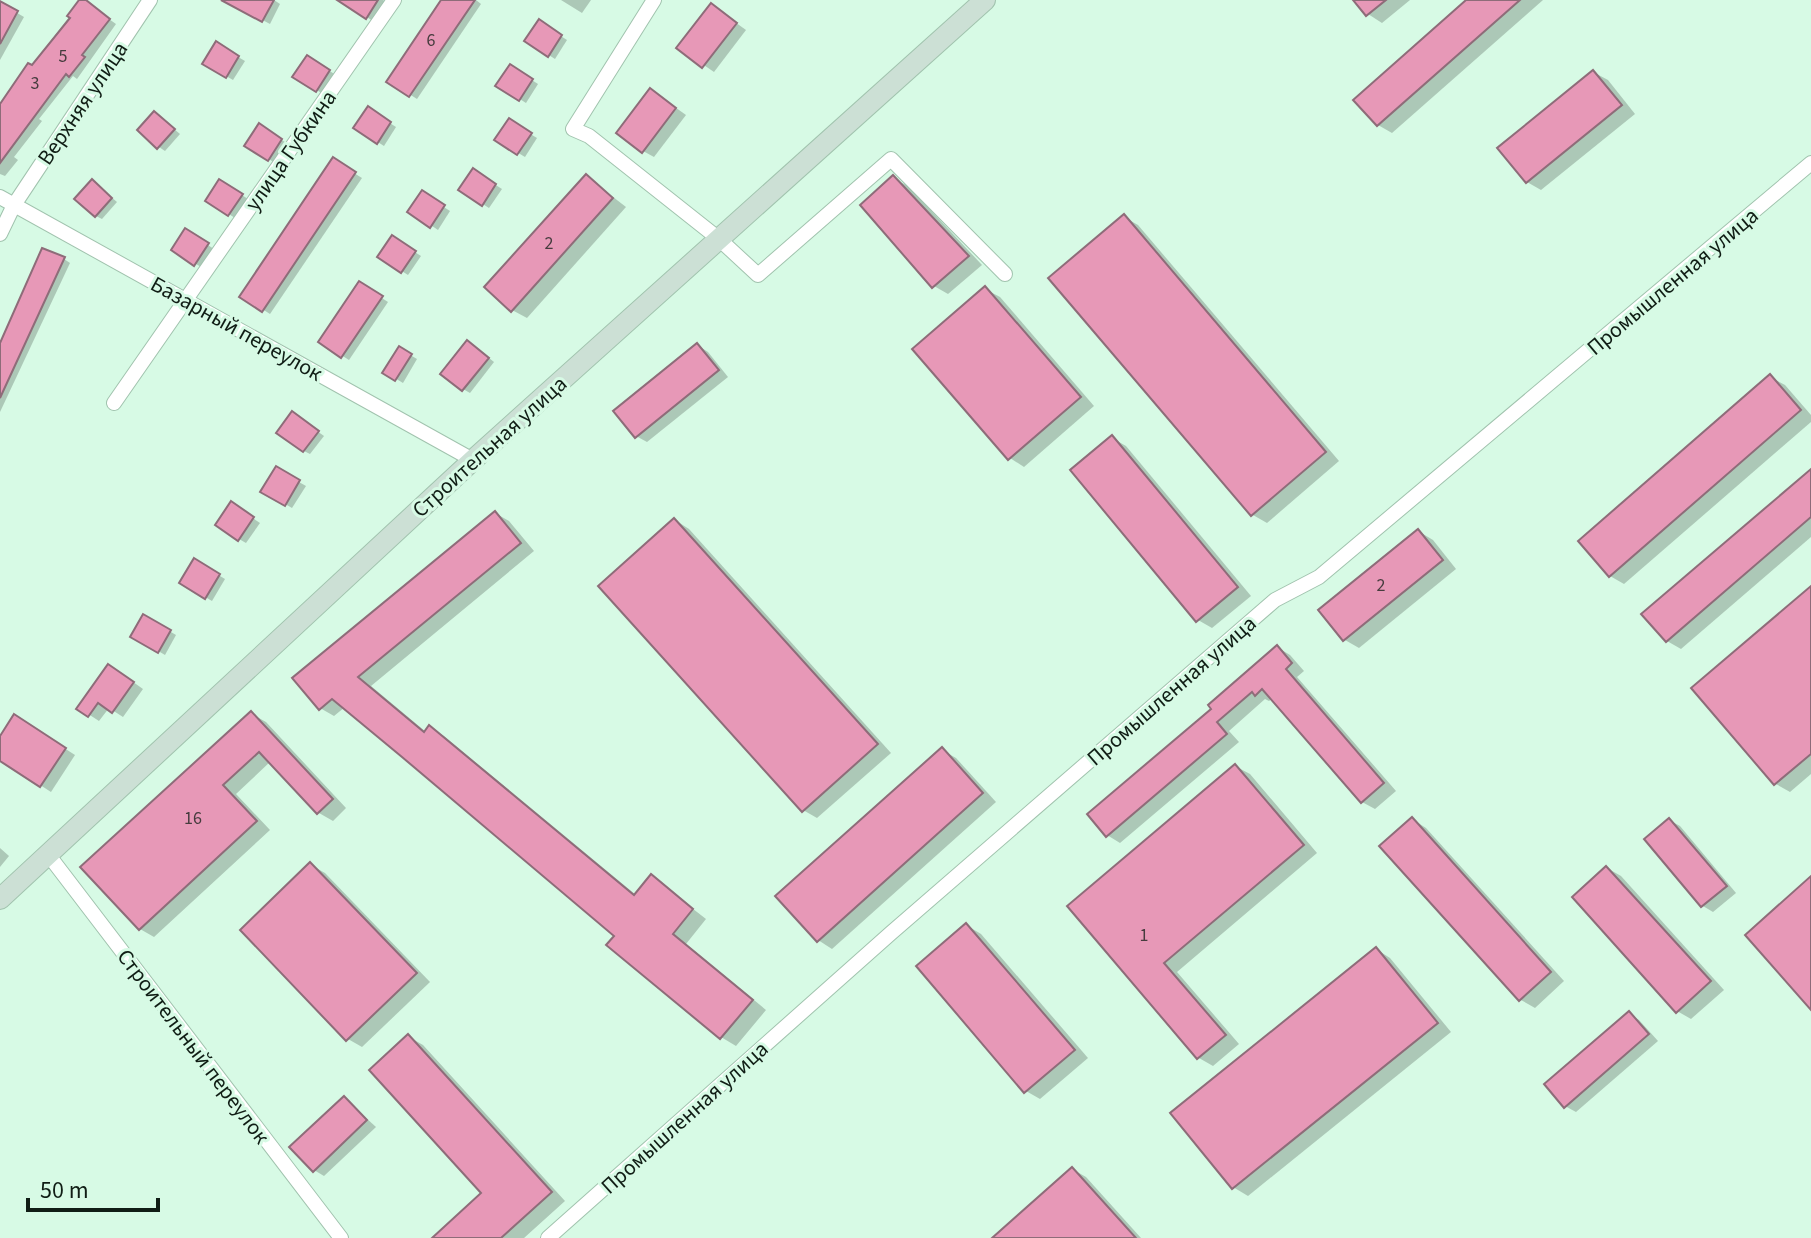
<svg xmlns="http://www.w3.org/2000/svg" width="1811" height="1238" font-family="'Source Sans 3',sans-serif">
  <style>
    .shadow { fill: #0003 }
    .building { fill: #e798b7; stroke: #8e6c79; stroke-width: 2 }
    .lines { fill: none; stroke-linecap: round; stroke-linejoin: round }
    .street-casing { stroke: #a1c3ae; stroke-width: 16 }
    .secondary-casing { stroke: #a1c3ae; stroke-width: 22 }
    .street { stroke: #fff; stroke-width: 14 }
    .secondary { stroke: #cce0d5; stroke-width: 20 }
    .labels { text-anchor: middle; stroke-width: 6; stroke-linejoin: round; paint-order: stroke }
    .number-label { font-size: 18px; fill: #463c3e }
    .street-label { font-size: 22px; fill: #101d15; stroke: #d7fae5 }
  </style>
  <rect width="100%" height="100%" fill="#d7fae5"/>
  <g class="shadow">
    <polygon points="82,0 116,24 77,79 73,76 39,119 42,121 14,157 18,160 5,176 0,174 0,107"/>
    <polygon points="244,0 274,0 280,4 270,24 240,8"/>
    <polygon points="347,0 383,0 386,2 373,21 345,3"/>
    <polygon points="444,0 476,0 481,4 417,99 389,81"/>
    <polygon points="561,0 591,0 582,13"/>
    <polygon points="1356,0 1410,0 1382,23 1368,14"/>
    <polygon points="1469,0 1543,0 1392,133 1378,125"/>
    <polygon points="0,3 24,17 0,60"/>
    <polygon points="721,12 746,30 714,72 679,48"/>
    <polygon points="539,22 567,40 555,59 527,41"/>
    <polygon points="216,44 245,61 233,80 204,63"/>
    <polygon points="307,57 336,75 323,94 295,76"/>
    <polygon points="510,66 538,84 526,103 498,85"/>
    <polygon points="1593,72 1608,80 1635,114 1541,190 1527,182"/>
    <polygon points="651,90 686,115 654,157 643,151"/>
    <polygon points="368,109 396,127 384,146 356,128"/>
    <polygon points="155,113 180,134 165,151 159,147"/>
    <polygon points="509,121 537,138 525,157 497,140"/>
    <polygon points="260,126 288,144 275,163 247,145"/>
    <polygon points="333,160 362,178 270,314 242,296"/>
    <polygon points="474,171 502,189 489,208 461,190"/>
    <polygon points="586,176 626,207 527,318 512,310"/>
    <polygon points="893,178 908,186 982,265 948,294 934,286"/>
    <polygon points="220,181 248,199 235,218 207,200"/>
    <polygon points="98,186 117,202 102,219 96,216"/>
    <polygon points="422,193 450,211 438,230 410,211"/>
    <polygon points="1124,217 1138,225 1339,461 1267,523 1253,515"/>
    <polygon points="186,231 214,249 201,267 173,250"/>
    <polygon points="393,238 421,256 408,275 380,257"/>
    <polygon points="64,259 70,263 0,412 0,343"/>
    <polygon points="360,284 388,302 349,360 321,342"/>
    <polygon points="985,289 1000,297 1094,406 1024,467 1010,458"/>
    <polygon points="697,345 708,352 728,377 647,442 636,436"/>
    <polygon points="474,346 494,362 470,393 463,389"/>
    <polygon points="400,349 417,359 403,383 385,372"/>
    <polygon points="1770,377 1785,385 1811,415 1811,422 1624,584 1610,576"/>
    <polygon points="299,418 324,436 310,454 304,451"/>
    <polygon points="1112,438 1126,446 1251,596 1212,628 1198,620"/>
    <polygon points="276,469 306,486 292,508 263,491"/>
    <polygon points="1811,471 1811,537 1681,649 1667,641"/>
    <polygon points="238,508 260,523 246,543 239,539"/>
    <polygon points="495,513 509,521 534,551 371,686 426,732 430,728 444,736 636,895 652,877 706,919 686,944 766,1010 736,1046 721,1037 616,936 345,707 334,716 320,708"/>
    <polygon points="675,520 689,529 891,753 817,818 803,810"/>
    <polygon points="1418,531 1433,540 1456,569 1359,648 1345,640"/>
    <polygon points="195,561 225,579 212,601 182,583"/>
    <polygon points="1811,589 1811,774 1790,792 1776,784 1694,688"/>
    <polygon points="144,616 176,635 165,655 133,636"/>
    <polygon points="1277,647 1290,655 1304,671 1297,677 1396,791 1375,809 1362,802 1273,698 1269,701 1265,699 1229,731 1239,742 1120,843 1107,835 1214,709"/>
    <polygon points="119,672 143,689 123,717 109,708 99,721 79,708"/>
    <polygon points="252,714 266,722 346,808 333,821 319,813 271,761 236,794 270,830 154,937 140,929"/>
    <polygon points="25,723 75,755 51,792 0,759 0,740"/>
    <polygon points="942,750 956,758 996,802 832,949 818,940"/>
    <polygon points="1235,766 1250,774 1317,853 1177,972 1239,1044 1213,1066 1199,1058 1070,907"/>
    <polygon points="1412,819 1426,828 1564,981 1535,1008 1521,1000"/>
    <polygon points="1669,820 1680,826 1736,893 1713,912 1703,906 1647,840"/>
    <polygon points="0,848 9,856 0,867"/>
    <polygon points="311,865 325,873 430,982 362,1047 348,1039"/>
    <polygon points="1607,868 1621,876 1724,990 1691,1019 1677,1011"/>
    <polygon points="966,925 981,934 1088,1058 1040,1099 1026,1091"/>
    <polygon points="1376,949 1390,958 1451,1032 1248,1196 1233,1187"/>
    <polygon points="1629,1014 1639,1020 1658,1041 1576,1112 1565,1106"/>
    <polygon points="409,1037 423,1045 565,1201 524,1238 435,1238 484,1194"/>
    <polygon points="344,1098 376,1127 324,1176 314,1170"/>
    <polygon points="1072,1169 1086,1177 1141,1238 995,1238"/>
  </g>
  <g class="building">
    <polygon points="79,0 86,0 110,19 82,55 85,57 69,77 66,74 0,163 0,104 28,63 32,65 70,18 67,16"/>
    <polygon points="221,0 274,0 262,22"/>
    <polygon points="337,0 378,0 366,19"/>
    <polygon points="441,0 475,0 409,97 386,82"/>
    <polygon points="1353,0 1386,0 1366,16"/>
    <polygon points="1466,0 1520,0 1377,126 1353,100"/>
    <polygon points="0,1 18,11 0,44"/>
    <polygon points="711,3 737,23 702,68 676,48"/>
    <polygon points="539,19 562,35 548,57 524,41"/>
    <polygon points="216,41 239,56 226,78 202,64"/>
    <polygon points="307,55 330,70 316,92 292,77"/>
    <polygon points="510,64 533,79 519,101 495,86"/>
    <polygon points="1593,70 1622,105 1526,183 1497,148"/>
    <polygon points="650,88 676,108 642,153 616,133"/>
    <polygon points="368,106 391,122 377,144 353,128"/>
    <polygon points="154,111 175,129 157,149 137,130"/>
    <polygon points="509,118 532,133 517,155 494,140"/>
    <polygon points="259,123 282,139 268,161 244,146"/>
    <polygon points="333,157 356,172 262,312 239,297"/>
    <polygon points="473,168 496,184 482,206 458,190"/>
    <polygon points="586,174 613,198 511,312 484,287"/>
    <polygon points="893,175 969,256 932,288 860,205"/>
    <polygon points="92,179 112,198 95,217 74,199"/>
    <polygon points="219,179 243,194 228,216 205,201"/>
    <polygon points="422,190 445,205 430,228 407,212"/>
    <polygon points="1124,214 1326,452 1251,516 1048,278"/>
    <polygon points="185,228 209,243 194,266 171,250"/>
    <polygon points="392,235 416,251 401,273 377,257"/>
    <polygon points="42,248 65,257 0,398 0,343"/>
    <polygon points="359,281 383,296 341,358 318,342"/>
    <polygon points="985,286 1081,397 1008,460 912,349"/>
    <polygon points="467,340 489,358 462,391 440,374"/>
    <polygon points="697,343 719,370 635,438 613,411"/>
    <polygon points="399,346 412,354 395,381 382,373"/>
    <polygon points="1770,374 1801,410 1609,577 1578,541"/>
    <polygon points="292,411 319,431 303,452 276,433"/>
    <polygon points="1112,435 1238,587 1196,622 1070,470"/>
    <polygon points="276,466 300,480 285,506 260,492"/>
    <polygon points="1811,469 1811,517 1666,642 1641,614"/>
    <polygon points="231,501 254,517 238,541 215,525"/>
    <polygon points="495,511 521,543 358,677 424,732 429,725 634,895 651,874 693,909 673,934 753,1000 720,1039 606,945 614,936 402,757 332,699 319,710 292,678"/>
    <polygon points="674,518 878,744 802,812 598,586"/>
    <polygon points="1418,529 1443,560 1343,641 1318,610"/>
    <polygon points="194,558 220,574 205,599 179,583"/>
    <polygon points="1811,586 1811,754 1774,785 1691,688"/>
    <polygon points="143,614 171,630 158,653 130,637"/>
    <polygon points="1277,645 1292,663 1286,669 1384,783 1361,803 1262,689 1255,696 1252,692 1217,722 1227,734 1106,837 1087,814 1211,709 1208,705"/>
    <polygon points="108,664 134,682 112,713 98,703 88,717 76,709"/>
    <polygon points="251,711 333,799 317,814 259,752 223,785 257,821 139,930 80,867"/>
    <polygon points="14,714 66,748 40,787 0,761 0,736"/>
    <polygon points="942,747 983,793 817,942 775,896"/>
    <polygon points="1235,764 1304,845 1164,963 1226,1035 1197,1059 1067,906"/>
    <polygon points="1412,817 1551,972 1519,1001 1379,846"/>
    <polygon points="1669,818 1727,886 1701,907 1644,839"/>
    <polygon points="310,862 417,973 346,1041 240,930"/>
    <polygon points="1606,866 1711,981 1676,1013 1572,897"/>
    <polygon points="1811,876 1811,1010 1745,935"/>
    <polygon points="966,923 1075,1050 1024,1093 916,966"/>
    <polygon points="1376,947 1438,1023 1232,1189 1170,1113"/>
    <polygon points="1629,1011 1649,1034 1564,1108 1544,1084"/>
    <polygon points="408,1034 552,1192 501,1238 432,1238 481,1193 369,1070"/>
    <polygon points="344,1096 367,1120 313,1172 289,1147"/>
    <polygon points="1072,1167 1136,1238 992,1238"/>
  </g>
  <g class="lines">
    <defs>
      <g id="street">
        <polyline points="654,0 573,129 589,136 719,239 758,275 891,159 1005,274"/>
        <polyline points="0,197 473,460"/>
        <polyline points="0,234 14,205 150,0"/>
        <polyline points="114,403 394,0"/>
        <polyline points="47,853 341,1238"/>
        <polyline points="548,1238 891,933 1275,600 1319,577 1811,163"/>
      </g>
      <polyline id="secondary" points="0,899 473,460 985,0"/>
    </defs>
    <use href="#street" class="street-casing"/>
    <use href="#secondary" class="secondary-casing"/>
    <use href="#street" class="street"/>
    <use href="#secondary" class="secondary"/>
  </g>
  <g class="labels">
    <g class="number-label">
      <text x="431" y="46">6</text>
      <text x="63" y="62">5</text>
      <text x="35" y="89">3</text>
      <text x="549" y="249">2</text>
      <text x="1381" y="591">2</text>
      <text x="193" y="824">16</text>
      <text x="1144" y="941">1</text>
    </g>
    <g class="street-label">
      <text transform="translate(82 103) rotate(-56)" y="8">Верхняя улица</text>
      <text transform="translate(290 150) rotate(-55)" y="8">улица Губкина</text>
      <text transform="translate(1672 281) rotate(-40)" y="8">Промышленная улица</text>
      <text transform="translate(237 328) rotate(29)" y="8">Базарный переулок</text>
      <text transform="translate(489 446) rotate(-42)" y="8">Строительная улица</text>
      <text transform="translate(1171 690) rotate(-41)" y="8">Промышленная улица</text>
      <text transform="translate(194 1046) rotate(53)" y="8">Строительный переулок</text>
      <text transform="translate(684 1117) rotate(-42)" y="8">Промышленная улица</text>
    </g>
  </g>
  <path d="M28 1198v12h130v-12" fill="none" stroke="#101d15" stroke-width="4"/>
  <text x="40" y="1198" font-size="24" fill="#101d15" stroke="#d7fae5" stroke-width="6" paint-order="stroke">50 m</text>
</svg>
